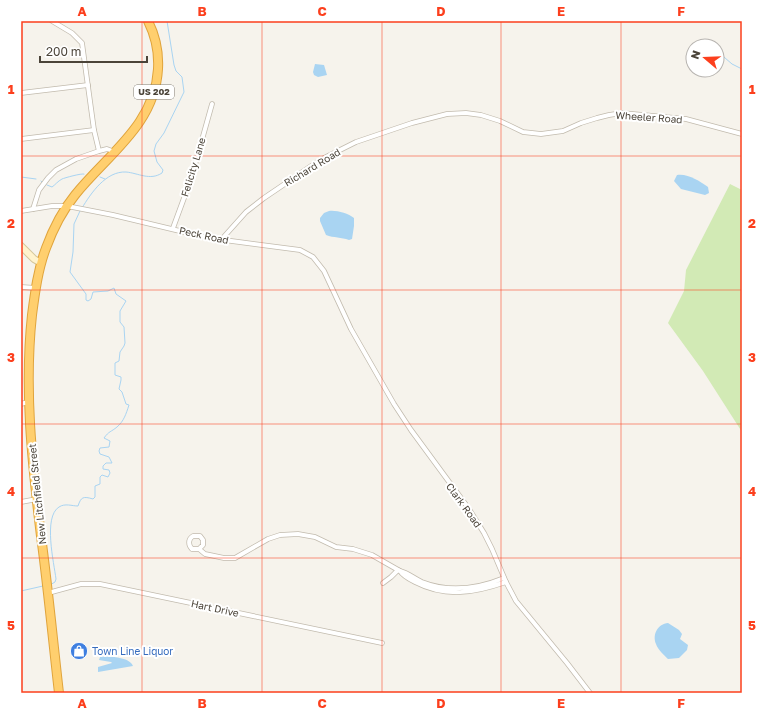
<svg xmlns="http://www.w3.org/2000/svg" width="763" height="714" font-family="'Golos Text',sans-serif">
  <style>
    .green { fill: #d2eab5 }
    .water { fill: #a9d4f2 }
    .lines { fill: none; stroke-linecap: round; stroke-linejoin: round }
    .stream { stroke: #a9d4f2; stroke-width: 1 }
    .street-casing { stroke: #c2bbae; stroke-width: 5.5 }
    .secondary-casing { stroke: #d6c79b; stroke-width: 8 }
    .highway-casing { stroke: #e0a43c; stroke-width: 10 }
    .street { stroke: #fff; stroke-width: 4 }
    .secondary { stroke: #fff3cd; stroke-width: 6 }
    .highway { stroke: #ffcf6e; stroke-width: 8 }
    .grid { fill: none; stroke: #fc3f1d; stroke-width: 1; stroke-opacity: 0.55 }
    .labels { text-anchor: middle; stroke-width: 4; stroke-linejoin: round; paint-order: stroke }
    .shield { fill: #fff; stroke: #817c74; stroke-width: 1 }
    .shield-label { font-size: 9px; font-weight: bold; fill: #4b4439 }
    .street-label { font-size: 10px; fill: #4b4439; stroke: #fff }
    .shop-label { font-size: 10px; fill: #366cbe; stroke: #fff; text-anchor: start }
    .neatline { fill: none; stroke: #fc3f1d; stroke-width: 1.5 }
    .grid-label { font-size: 13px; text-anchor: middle; font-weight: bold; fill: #fc3f1d }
  </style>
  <rect width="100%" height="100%" fill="#f6f3ec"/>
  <polygon class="green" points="730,184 742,190 742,432 703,371 668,323 684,291 686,270"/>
  <g class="water">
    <polygon points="315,64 324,65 327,75 318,77 314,75 313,72"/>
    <path d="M677,175C687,173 700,181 708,187L709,193L705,195L681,189L674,181Z"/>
    <path d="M329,211C336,210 348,213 354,218V226L352,239L349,240C341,237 334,238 326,235L320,221V218L324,213Z"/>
    <path d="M668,623L679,630L682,634L680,639L688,645L687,650L679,658L668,659C664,655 658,650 656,644C652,634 658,624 668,623Z"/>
    <path d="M106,656C115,657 130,658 133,666L98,672V667L112,663L111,662L99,660L100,657Z"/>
  </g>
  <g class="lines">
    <g class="stream">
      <polyline points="708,43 710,46"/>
      <polyline points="717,51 732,64 742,69"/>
      <polyline points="21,177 36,179"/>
      <polyline points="100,177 105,179"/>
      <polyline points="41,181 42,182"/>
      <path d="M47,185L52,187C55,185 58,181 62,179C64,178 82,173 84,174"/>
      <path d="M82,208C91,193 106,171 126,172C138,173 150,181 162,173L163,170L157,162L154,151L156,144L164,133L184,92L182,77L176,71L174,65L167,21"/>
      <path d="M50,585L55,582L56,579C54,563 43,517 59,507C65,503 72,506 78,506C81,497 83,496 93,499L95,497V486L100,484V477L102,475L108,477L110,473L109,470L103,469V466L106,463H112L109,457L100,454L99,451L100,448L109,447L110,441L104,438C109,431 111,432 117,427C124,421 126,414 129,405L126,404L122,392L119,389L121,380V377L115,375V363L119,361L120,352L124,346L125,343L124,327L120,322V311L126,301L116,294L114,288L108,291L93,292L91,299L88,301L86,300V294L70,272L73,252L74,224L80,211"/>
      <polyline points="21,591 43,586"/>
    </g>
    <defs>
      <g id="street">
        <polyline points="52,21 72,33 82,43 94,130 99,151"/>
        <polyline points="21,93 88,85"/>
        <polyline points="21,139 94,130"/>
        <polyline points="33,209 39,190 48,178 56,170 76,159 99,151 107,149 115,152"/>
        <polyline points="21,211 52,206 67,206 113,215 209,238 300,250 313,257 324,271 351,329 394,404 411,430 469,509 484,533 492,549 506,582 516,601 567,663 590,693"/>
        <polyline points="173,228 191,179 212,104"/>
        <polyline points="221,240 246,212 264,198 320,160 356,142 412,123 447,114 466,113 481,115 500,121 523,132 541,134 563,131 581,123 597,118 609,115 622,113 686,119 742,134"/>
        <polyline points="21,287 36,288"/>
        <polyline points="21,404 28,402"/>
        <polyline points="21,502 37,499"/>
        <path d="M199,549L203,545V540L200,536H193C188,539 188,545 192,549H199L205,554L224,558H235L268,539L280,535L298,534L315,537L336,547L353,549L372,555L400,571"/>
        <path d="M504,578C477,589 450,593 422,582C415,579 408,573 400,571C403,576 409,579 415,582C446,598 474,593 506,582"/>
        <polyline points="383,583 391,577 398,570"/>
        <polyline points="48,593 81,584 100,584 382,643"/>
      </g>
      <polyline id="secondary" points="21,246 34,259 41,263"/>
      <path id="highway" d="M59,693C53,641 48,588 41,536C32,462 24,389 32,315C35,292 38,269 46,248C53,229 62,211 75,195C107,155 155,125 158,69C159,52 156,37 148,21"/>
    </defs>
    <use href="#street" class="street-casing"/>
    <use href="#secondary" class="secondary-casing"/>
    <use href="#highway" class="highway-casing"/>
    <use href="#street" class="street"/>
    <use href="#secondary" class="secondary"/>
    <use href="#highway" class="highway"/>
  </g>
  <path class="grid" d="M142,21V693M262,21V693M382,21V693M501,21V693M621,21V693M21,156H742M21,290H742M21,424H742M21,558H742"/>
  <defs>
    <symbol id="shop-disc" viewBox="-11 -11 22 22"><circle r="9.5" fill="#3f7fe0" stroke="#fff"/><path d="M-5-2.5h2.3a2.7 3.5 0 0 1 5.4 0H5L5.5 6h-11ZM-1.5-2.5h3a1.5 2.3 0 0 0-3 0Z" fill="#fff"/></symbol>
  </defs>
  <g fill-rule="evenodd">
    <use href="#shop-disc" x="69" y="641" width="20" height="20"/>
  </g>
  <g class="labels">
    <rect class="shield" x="134" y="85" width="40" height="14" rx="3"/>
    <g class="shield-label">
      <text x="154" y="95">US 202</text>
    </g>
    <g class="street-label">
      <text transform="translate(649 117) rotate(4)" y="4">Wheeler Road</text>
      <text transform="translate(193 167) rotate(-73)" y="4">Felicity Lane</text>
      <text transform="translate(312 167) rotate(-31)" y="4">Richard Road</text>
      <text transform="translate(204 235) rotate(12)" y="4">Peck Road</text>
      <text transform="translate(37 494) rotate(-96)" y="4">New Litchfield Street</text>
      <text transform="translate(464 505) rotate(54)" y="4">Clark Road</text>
      <text transform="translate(215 608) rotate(12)" y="4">Hart Drive</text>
    </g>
    <g class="shop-label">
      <text x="92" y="655">Town Line Liquor</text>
    </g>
  </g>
  <rect width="763" height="714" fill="none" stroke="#ffffff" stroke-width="44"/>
  <g transform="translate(705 58) rotate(289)"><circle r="19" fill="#ffffff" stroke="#b7b4b0"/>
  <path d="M0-3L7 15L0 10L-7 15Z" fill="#fc3f1d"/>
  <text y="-6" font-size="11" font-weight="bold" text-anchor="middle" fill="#4b4439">N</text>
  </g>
  <path d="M40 56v6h107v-6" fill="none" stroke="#4b4439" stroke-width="2"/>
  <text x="46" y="56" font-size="12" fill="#4b4439" stroke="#ffffff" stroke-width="3" paint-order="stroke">200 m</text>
  <rect x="22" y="22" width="719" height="670" class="neatline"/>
  <g class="grid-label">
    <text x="82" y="16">A</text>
    <text x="202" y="16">B</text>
    <text x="322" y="16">C</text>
    <text x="441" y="16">D</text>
    <text x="561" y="16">E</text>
    <text x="681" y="16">F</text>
    <text x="11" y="94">1</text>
    <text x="752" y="94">1</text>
    <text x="11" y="228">2</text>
    <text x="752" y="228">2</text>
    <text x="11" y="362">3</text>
    <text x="752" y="362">3</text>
    <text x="11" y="496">4</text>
    <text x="752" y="496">4</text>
    <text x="11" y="630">5</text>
    <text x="752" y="630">5</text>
    <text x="82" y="708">A</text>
    <text x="202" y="708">B</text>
    <text x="322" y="708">C</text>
    <text x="441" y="708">D</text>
    <text x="561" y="708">E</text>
    <text x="681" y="708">F</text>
  </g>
</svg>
